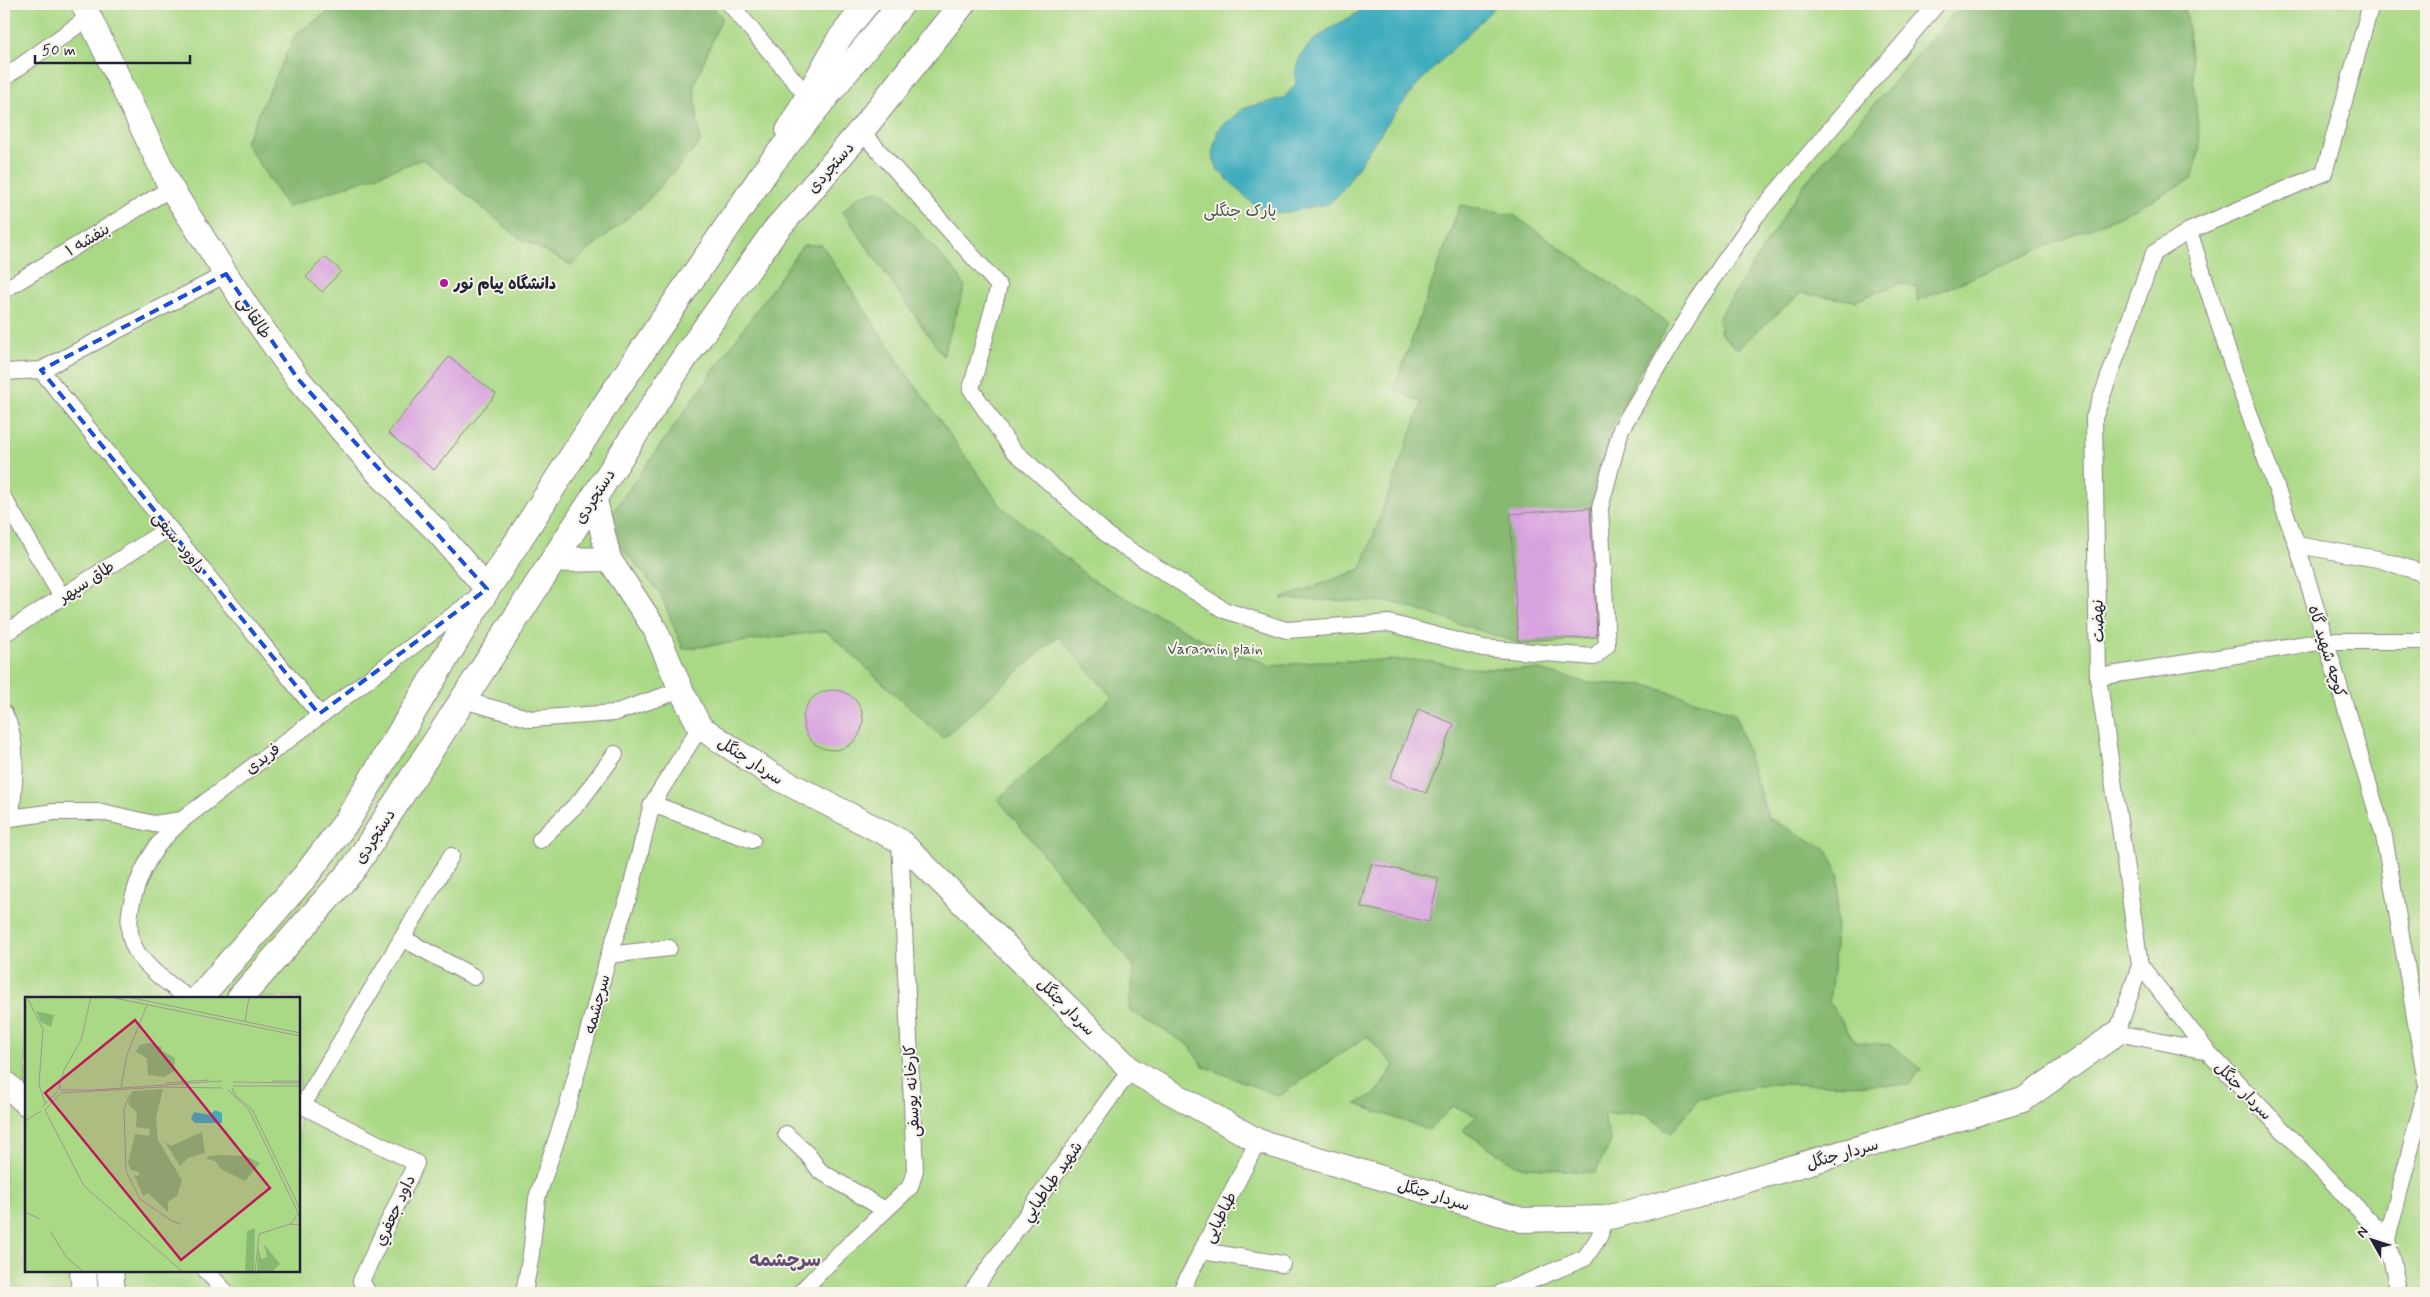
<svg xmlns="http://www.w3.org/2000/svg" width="2430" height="1297" font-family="Mynerve,'Playpen Sans Arabic',sans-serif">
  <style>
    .green { fill: #aad986; stroke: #667e60; fill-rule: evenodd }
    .forest { fill: #87b973; stroke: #546e57 }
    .water { fill: #40adbe; stroke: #31687c }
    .building { fill: #d8a1df }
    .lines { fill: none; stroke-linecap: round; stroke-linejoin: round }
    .street-casing { stroke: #8b8384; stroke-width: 18 }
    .secondary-casing { stroke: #8b8384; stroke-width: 26 }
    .primary-casing { stroke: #8b8384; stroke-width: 28 }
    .street { stroke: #fff; stroke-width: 16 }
    .secondary { stroke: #fff; stroke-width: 24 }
    .primary { stroke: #fff; stroke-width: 26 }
    .marked { fill: none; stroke: #1d4ed8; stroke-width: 4; stroke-dasharray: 10 6; stroke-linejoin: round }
    .poi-dot { fill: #b5179e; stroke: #f7f3e8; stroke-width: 2 }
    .labels { text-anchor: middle; stroke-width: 4; stroke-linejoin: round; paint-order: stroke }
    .street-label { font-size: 16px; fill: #22223b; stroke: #f7f3e8 }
    .park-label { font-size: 16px; fill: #4b5952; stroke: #f7f3e8 }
    .poi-label { font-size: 16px; font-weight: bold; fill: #22223b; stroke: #f7f3e8; text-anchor: start }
    .quarter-label { font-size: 19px; font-weight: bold; fill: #624e74; stroke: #f7f3e8 }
    .inset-road { fill: none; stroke: #a09693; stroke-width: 1 }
    .view { fill: #c2185b; fill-opacity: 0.15; stroke: #c2185b; stroke-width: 2.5 }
    .inset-edge { fill: none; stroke: #22223b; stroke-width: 2.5 }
  </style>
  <rect width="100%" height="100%" fill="#f7f3e8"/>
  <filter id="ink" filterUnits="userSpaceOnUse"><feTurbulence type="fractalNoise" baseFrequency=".02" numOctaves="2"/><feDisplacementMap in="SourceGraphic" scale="10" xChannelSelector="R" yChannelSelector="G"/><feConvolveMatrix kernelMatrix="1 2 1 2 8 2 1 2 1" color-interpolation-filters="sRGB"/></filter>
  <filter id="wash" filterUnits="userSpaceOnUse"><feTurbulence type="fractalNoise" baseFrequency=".0096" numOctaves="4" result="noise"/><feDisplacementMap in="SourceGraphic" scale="20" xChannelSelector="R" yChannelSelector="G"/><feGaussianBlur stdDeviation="1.12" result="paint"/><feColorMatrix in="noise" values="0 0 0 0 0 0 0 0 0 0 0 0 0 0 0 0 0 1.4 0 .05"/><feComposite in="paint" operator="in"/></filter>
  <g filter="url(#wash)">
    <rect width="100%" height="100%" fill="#f4e4cd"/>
    <path class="green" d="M4,4H2426V1293H4ZM26,998H299V1271H26Z"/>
    <g class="forest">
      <polygon points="340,4 709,4 722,17 694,85 700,143 644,204 571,265 518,237 423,159 287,207 245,142 296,34"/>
      <polygon points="1962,4 2181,4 2187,17 2200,148 2192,179 2126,213 1917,301 1917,287 1900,283 1855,301 1801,293 1737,349 1721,334 1718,319 1804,184"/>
      <polygon points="879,191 885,193 959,276 965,286 943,356 843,212 857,197"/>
      <polygon points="1460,205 1515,216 1669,324 1638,374 1609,434 1592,508 1600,637 1518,643 1394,602 1281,599 1361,569 1422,403 1394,389"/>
      <polygon points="803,245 822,245 906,373 1001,506 1091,579 1209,643 1273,666 1316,661 1423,660 1464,668 1539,670 1589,683 1646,685 1735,713 1768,818 1827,850 1839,875 1834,963 1829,1002 1855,1042 1892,1045 1921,1069 1909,1085 1770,1084 1699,1098 1671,1133 1643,1112 1603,1114 1611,1142 1595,1173 1517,1166 1462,1130 1477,1116 1453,1106 1429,1130 1356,1104 1377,1092 1394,1065 1367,1036 1279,1096 1203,1066 1189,1045 1129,1010 1133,965 998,799 1112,697 1058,636 943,738 826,631 683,649 660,593 603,526"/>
    </g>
    <path class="water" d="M1361,4H1498L1418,84L1388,122L1341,192L1328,204L1282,213L1265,212L1252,203L1218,170L1212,154L1218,130L1227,122L1244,108L1284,98L1296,84C1290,45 1332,28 1359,12Z"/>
    <g id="blocks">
      <g class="building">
        <polygon points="325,257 341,271 322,292 306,277"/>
        <polygon points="449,357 496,394 434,470 388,433"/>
        <polygon points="1590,508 1597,637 1518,641 1510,514"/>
        <circle cx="833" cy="720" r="30"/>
        <polygon points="1418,709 1454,724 1426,793 1390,778"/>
        <polygon points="1371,864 1439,878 1429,922 1361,907"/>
      </g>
    </g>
  </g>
  <g filter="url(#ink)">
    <use href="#blocks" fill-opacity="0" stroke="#8b8384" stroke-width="1"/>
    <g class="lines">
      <defs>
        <g id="street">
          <polyline points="730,4 807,96"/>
          <polyline points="2371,4 2324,173 2189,231 2154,253 2094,418 2098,677 2140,965 2117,1033 2207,1051 2387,1239"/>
          <polyline points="4,78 89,17"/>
          <polyline points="861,131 999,286 971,389 1012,449 1112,539 1224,610 1286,630 1389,623 1483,648 1594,657 1607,645 1600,508 1621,429 1697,301 1756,216 1937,4"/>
          <polyline points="2189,231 2237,380 2297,545 2384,836 2426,1081"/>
          <polyline points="4,290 171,188"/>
          <polyline points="41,370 319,714"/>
          <polyline points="4,372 41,370 226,274"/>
          <polyline points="4,499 62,597"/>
          <polyline points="2297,545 2378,559 2426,574"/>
          <polyline points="4,634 169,528"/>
          <polyline points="2098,677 2325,641 2426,641"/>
          <polyline points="463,700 531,719 614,713 681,690"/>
          <path d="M4,713C20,744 14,782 11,817"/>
          <polyline points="652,804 752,840"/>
          <polyline points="4,819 54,812 102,812 154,824 182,820 476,598"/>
          <path d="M182,820C174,828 165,836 158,845C139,872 116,925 139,955C152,973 171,985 188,998"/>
          <polyline points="540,840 580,801 615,754"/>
          <polyline points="402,938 474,977"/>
          <polyline points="609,955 669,948"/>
          <polyline points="2140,965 2207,1051"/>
          <polyline points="299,1104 416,1163 361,1281 368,1293"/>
          <polyline points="303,1105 451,856"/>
          <polyline points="786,1134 808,1155 820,1171 885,1210"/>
          <polyline points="1202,1251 1282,1264"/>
          <polyline points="206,1271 227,1293"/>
          <polyline points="524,1293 531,1254 537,1198 568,1105 609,955 629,896 652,804 700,727"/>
          <polyline points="800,1293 823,1269 910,1187 915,1170 900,841"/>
          <polyline points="971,1293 1112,1095 1131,1070"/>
          <polyline points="1180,1293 1258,1141"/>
          <polyline points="1501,1293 1585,1258 1599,1237 1606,1218"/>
          <polyline points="2399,1293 2387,1239 2426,1090"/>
        </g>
        <g id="secondary">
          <polyline points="83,4 171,188 247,307 298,379 379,474 437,531 487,589"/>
          <polyline points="788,131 839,39 867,4"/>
          <polyline points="609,559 655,629 681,690 700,727 772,775 900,841 1131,1070 1258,1141 1522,1220 1606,1218 1697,1195 2023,1100 2117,1033"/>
          <polyline points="553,560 609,559 594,496"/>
          <polyline points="4,1082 26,1103"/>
        </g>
        <g id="primary">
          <polyline points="199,998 306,875 347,821 487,589 608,401 769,166 901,4"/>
          <polyline points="240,998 354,868 683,360 775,231 861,131 962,4"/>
          <polyline points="83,1271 85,1293"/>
          <polyline points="110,1271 112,1293"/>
        </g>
      </defs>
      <use href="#street" class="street-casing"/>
      <use href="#secondary" class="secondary-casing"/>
      <use href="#primary" class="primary-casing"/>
      <use href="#street" class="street"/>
      <use href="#secondary" class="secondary"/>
      <use href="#primary" class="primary"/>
    </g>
  </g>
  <path class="marked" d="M226,274L298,379L487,589L319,714L41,370Z"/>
  <circle class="poi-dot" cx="444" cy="283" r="5"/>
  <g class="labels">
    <g class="street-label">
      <text transform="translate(830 167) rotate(-49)" y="6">دستجردی</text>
      <text transform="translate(87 239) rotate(-31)" y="6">بنفشه ۱</text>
      <text transform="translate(255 317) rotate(56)" y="6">طالقانی</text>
      <text transform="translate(594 496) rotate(-57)" y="6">دستجردی</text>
      <text transform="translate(180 542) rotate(51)" y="6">داوود سیفی</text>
      <text transform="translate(86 581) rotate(-33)" y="6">طاق سپهر</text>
      <text transform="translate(2097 621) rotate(-91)" y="6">نهضت</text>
      <text transform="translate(2328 651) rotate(73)" y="6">کوچه شهید گاه</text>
      <text transform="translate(262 758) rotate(-38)" y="6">فریدی</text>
      <text transform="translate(751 760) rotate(33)" y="6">سردار جنگل</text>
      <text transform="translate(374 836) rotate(-57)" y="6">دستجردی</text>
      <text transform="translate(596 1004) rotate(-75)" y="6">سرچشمه</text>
      <text transform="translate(1067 1006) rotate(45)" y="6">سردار جنگل</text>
      <text transform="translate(2244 1090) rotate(46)" y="6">سردار جنگل</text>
      <text transform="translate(911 1091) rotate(-93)" y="6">کارخانه یوسفی</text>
      <text transform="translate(1842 1153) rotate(-16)" y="6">سردار جنگل</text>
      <text transform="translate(1051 1181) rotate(-55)" y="6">شهيد طباطبايي</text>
      <text transform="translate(1434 1194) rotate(17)" y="6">سردار جنگل</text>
      <text transform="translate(394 1210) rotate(-65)" y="6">داود جعفري</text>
      <text transform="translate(1219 1217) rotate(-63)" y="6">طباطبایی</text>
    </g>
    <g class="park-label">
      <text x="1240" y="216">پارک جنگلی</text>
      <text x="1215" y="654">Varamin plain</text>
    </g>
    <g class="poi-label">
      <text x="454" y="289">دانشگاه پیام نور</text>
    </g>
    <g class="quarter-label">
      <text x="785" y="1266">سرچشمه</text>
    </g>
  </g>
  <g transform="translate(25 997)">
    <rect width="275" height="275" fill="#f4e4cd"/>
    <path d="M0,0H275V275H0Z" fill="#aad986"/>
    <path d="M11,14L29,18L26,30L16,25ZM124,46L137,50L136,53L150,61L149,74L139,80L123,78L122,61L111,55L114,48ZM138,92L131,121L133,143L157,183L152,199L143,205V215L123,196L118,199L109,178L114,179V175L106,173L103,166L110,137L124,139L125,132L111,130L112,115L103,107L107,94ZM177,135L180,156L163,161L155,169L140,145L146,149ZM198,158L221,159L235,166L220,184L196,172L190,164L182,162L183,159ZM230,231L229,275H220L222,234ZM239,247L255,267L247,275H232L233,249L236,262L242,260Z" fill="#87b973"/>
    <path d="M190,113L197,116V126H170L166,122L169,115L185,118Z" fill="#40adbe"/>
    <path class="inset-road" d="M2,0L18,32L14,87L20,106M85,0L275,39M103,0L275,36M220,24L224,0M247,84H275M208,85L275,86M141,86L184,83M35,88L36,93H69L197,84M208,89H275M96,90L102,58L122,8M207,91L211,99L227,112L275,212M33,93L39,73L56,43L66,0M203,93L224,113L275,220M36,96L137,90L197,91M105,97L99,112L101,174L115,202L147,224L156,227M17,110L33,94M20,113L59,189L158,275M20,113L35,97M0,124L16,114M0,215L15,222M275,215L265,227L275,228M25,234L42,261L59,275M230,275L234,237L265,227"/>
    <path class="view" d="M110,23L245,191L156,263L20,96Z"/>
    <rect width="275" height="275" class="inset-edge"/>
  </g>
  <rect width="2430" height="1297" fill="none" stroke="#f7f3e8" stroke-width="20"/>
  <g transform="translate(2372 1240) rotate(309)" stroke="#f7f3e8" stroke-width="4" paint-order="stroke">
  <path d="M0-4L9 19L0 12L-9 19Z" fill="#22223b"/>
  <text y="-8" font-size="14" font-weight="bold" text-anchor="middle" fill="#22223b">N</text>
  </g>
  <path d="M35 55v8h155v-8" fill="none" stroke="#22223b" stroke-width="2.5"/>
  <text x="42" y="55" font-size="15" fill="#22223b" stroke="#f7f3e8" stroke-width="4" paint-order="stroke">50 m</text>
</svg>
